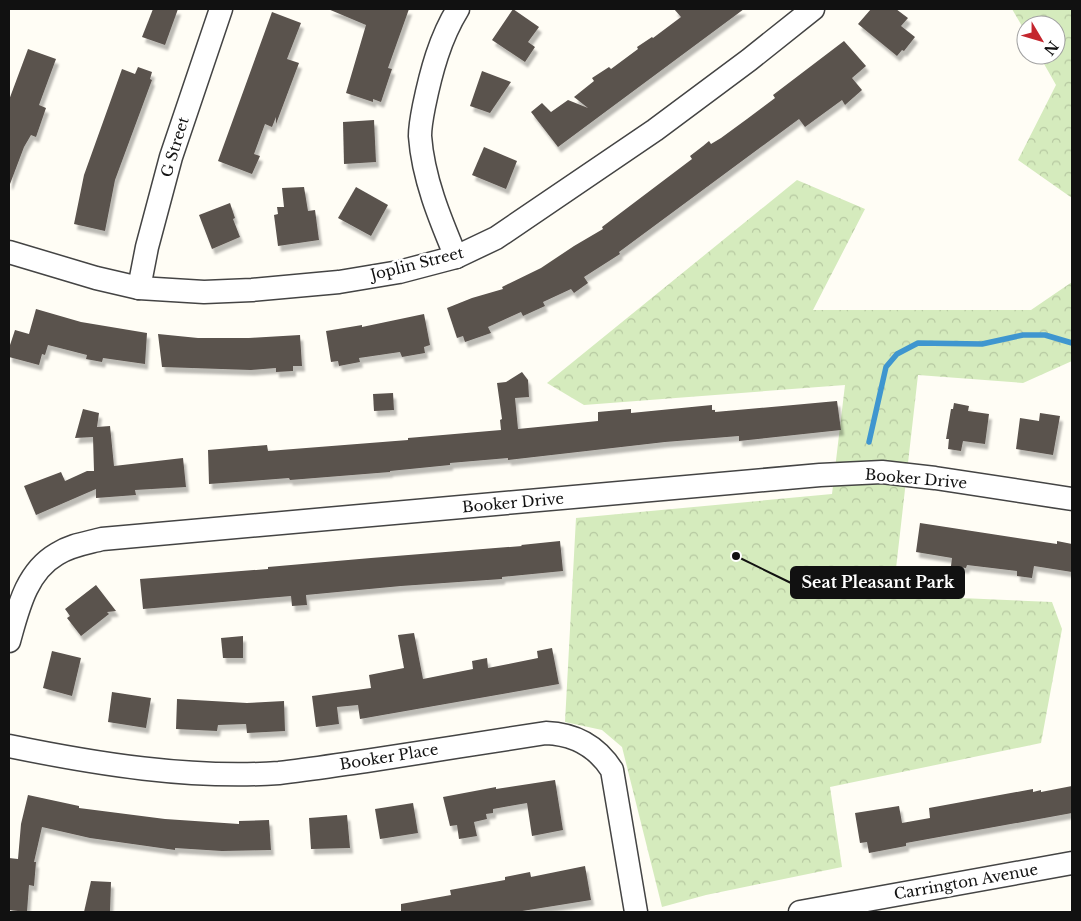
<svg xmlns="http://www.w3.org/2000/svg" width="1081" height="921" font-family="'Libre Baskerville',serif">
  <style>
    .park { fill: url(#park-crowns) }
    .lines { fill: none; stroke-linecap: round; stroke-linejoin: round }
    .stream { stroke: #3f96cf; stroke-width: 5.5 }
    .building { fill: #5a524d; filter: url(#shadow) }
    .minor-casing { stroke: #444; stroke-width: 25 }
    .minor { stroke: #fff; stroke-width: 22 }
    .labels { text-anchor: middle; stroke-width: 5; stroke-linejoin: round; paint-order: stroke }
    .street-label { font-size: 15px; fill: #111; stroke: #fff }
    .leader { fill: none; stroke: #111; stroke-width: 2 }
    .callout-dot { fill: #111; stroke: #fff; stroke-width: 2 }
    .callout { fill: #111; stroke: #111; stroke-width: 2 }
    .callout-label { font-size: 16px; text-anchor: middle; font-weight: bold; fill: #fff }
  </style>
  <defs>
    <pattern id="park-crowns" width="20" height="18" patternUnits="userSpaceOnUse" patternTransform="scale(1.25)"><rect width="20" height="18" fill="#d5ebbd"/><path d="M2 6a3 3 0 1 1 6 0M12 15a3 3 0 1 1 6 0" fill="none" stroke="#b6c8a1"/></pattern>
    <filter id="shadow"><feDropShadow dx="3" dy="5.5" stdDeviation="1" flood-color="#0004"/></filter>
  </defs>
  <rect width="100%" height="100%" fill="#fffdf5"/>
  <g class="park">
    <polygon points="1012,9 1072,9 1072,198 1018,160 1056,85 1039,55 1056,55 1056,25 1026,25 1026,33"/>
    <polygon points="797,180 865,209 813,310 1031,310 1072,282 1072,361 1023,383 918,375 893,595 1052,602 1062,629 1041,743 830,787 842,867 706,895 662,907 622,747 602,730 565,722 576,518 832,494 845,385 584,405 547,383"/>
  </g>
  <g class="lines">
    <polyline class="stream" points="869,442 886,367 897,354 918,343 982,344 1023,335 1045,335 1072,343"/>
  </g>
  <g class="building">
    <polygon points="153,9 178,9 165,45 142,37"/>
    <polygon points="328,9 409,9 388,68 392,69 381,102 373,99 373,102 346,93 366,25"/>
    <polygon points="513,9 539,27 528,42 535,47 525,62 492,40"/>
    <polygon points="674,9 744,9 558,147 531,112 542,103 551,112 568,100 588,108 574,97 594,81 592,78 609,67 611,69 638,49 637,47 652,37 653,38 681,17"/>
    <polygon points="871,9 896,9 908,18 901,26 915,37 904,51 902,50 897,56 858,24"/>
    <polygon points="272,12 301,23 287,59 299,63 276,124 276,117 272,127 265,124 254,154 260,156 252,174 218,161"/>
    <polygon points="844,41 866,66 852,78 862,90 845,105 842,100 805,127 799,119 619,252 620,254 584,277 588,283 574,293 571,289 543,302 545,306 523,316 521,312 488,327 491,333 465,342 463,336 457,338 447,308 472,298 503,289 502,287 541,268 574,246 603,229 602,227 692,159 690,156 703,146 709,141 711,144 721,138 747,119 775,98 773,95"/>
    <polygon points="28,49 56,59 39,105 46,108 36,137 31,135 24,147 10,184 9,184 9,100"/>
    <polygon points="138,67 152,72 150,79 152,80 115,180 105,231 74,224 84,175 122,69 135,74"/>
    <polygon points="482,71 511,82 490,113 470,106"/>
    <polygon points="374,120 376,162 344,164 343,122"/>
    <polygon points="484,147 517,161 506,189 472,175"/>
    <polygon points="304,187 308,211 315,210 319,240 278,246 274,215 278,214 277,207 284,207 282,188"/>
    <polygon points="356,187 388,205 371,236 338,218"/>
    <polygon points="230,203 235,218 233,219 240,237 212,249 199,215"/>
    <polygon points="36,309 81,322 147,333 145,364 103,358 102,362 86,359 87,355 48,345 45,355 42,354 39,365 9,357 9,348 15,330 29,334"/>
    <polygon points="424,314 430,345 424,347 425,353 402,357 400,352 359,358 360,362 339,366 338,361 331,362 326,331 362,325 362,327"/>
    <polygon points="158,334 198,338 249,338 300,335 302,366 293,366 293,371 276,372 276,368 251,370 162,367"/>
    <polygon points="522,372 528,380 529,397 515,398 518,429 598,421 598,412 631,409 631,413 712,405 712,410 715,410 715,412 837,401 841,430 739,441 739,436 665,442 508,460 508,458 450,463 450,465 390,471 390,472 290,480 289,478 209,484 208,450 267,445 268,451 408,440 408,438 501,430 500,420 502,419 497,383 506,382"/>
    <polygon points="393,393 394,410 374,411 373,394"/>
    <polygon points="954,403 969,406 968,411 989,414 985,444 963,441 961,451 948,449 949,439 946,439 951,409 953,409"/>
    <polygon points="83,409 99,413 97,427 110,426 114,466 183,458 186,487 135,490 136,495 96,498 96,489 36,515 24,486 61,472 65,481 87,471 94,471 93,437 75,438"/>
    <polygon points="1040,413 1060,416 1053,455 1016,449 1020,418 1039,421"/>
    <polygon points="920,523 1057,544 1057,541 1072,544 1072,572 1034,566 1032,578 1017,576 1017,571 967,565 966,568 951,566 952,558 916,552"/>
    <polygon points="560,541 563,571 502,577 502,579 401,586 306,595 307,605 292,606 291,596 143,609 140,579 268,569 268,567 371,558 522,546 521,545"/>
    <polygon points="96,585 116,611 107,612 109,614 81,636 67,618 70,616 65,609"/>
    <polygon points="414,633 423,679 473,669 472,661 487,658 488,668 538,658 537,651 552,648 559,684 360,719 358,705 337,707 339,724 316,727 312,696 371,688 369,675 404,668 398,635"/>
    <polygon points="243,636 243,658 223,658 221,638"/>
    <polygon points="52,651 81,658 72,696 43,688"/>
    <polygon points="112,692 151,698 146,728 108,722"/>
    <polygon points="177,699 247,703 284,701 285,731 247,733 246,724 218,725 217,731 176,729"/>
    <polygon points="555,780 563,830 532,836 527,803 493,809 493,813 486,814 487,819 474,822 477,836 459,839 457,825 450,826 443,797 496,787 496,789"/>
    <polygon points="1072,786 1072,813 906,843 906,846 869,853 867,842 860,843 855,813 899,806 902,823 930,818 929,808 1033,789 1033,792 1041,790 1041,792"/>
    <polygon points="28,795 79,806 79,808 165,819 239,824 239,821 269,820 271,850 222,851 175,848 175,850 90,838 42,827 34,862 36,862 34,886 29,885 27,912 9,910 9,858 18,859 21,824"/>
    <polygon points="413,803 418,833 380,839 375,809"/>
    <polygon points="347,815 350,848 311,849 309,818"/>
    <polygon points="585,866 591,900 516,912 401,912 401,904 451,895 450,890 505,880 505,877 530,872 531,877"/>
    <polygon points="91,881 111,882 110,912 84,912"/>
  </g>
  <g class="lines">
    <defs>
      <g id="minor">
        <polyline points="9,252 96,278 139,288 204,292 252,290 339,282 399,272 456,257 496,238 655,130 749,60 813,9"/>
        <path d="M456,257C440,219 423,178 420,136C420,126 422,116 424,106C431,72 440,38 458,9"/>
        <polyline points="139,288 147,247 171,157 221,9"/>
        <path d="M9,641C18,609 26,572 57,554C71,545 87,543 102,539L820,475L882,472L935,478L1072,499"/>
        <path d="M9,746C97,764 189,779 279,773C308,770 337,765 366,761C426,752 486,742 546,733C574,734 596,745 612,770L636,912"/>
        <polyline points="800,912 1072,863"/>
      </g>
    </defs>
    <use href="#minor" class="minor-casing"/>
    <use href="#minor" class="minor"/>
  </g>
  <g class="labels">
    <g class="street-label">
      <text transform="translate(175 147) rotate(-73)" y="5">G Street</text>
      <text transform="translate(417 264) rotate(-14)" y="5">Joplin Street</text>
      <text transform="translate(916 479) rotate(5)" y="5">Booker Drive</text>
      <text transform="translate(513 503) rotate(-5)" y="5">Booker Drive</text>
      <text transform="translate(389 757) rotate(-9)" y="5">Booker Place</text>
      <text transform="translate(966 882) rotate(-10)" y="5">Carrington Avenue</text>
    </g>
  </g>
  <path class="leader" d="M736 556L791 583"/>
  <circle class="callout-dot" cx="736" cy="556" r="5"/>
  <rect class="callout" x="791" y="567" width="173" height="31" rx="5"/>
  <g class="callout-label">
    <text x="878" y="588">Seat Pleasant Park</text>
  </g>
  <rect width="1081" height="921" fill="none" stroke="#111111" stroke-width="20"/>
  <g transform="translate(1041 40) rotate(128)"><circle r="24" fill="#ffffff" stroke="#a0a0a0"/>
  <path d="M0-4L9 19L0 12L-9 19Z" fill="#c4262e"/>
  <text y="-8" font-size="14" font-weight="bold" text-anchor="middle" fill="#111111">N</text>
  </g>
</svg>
